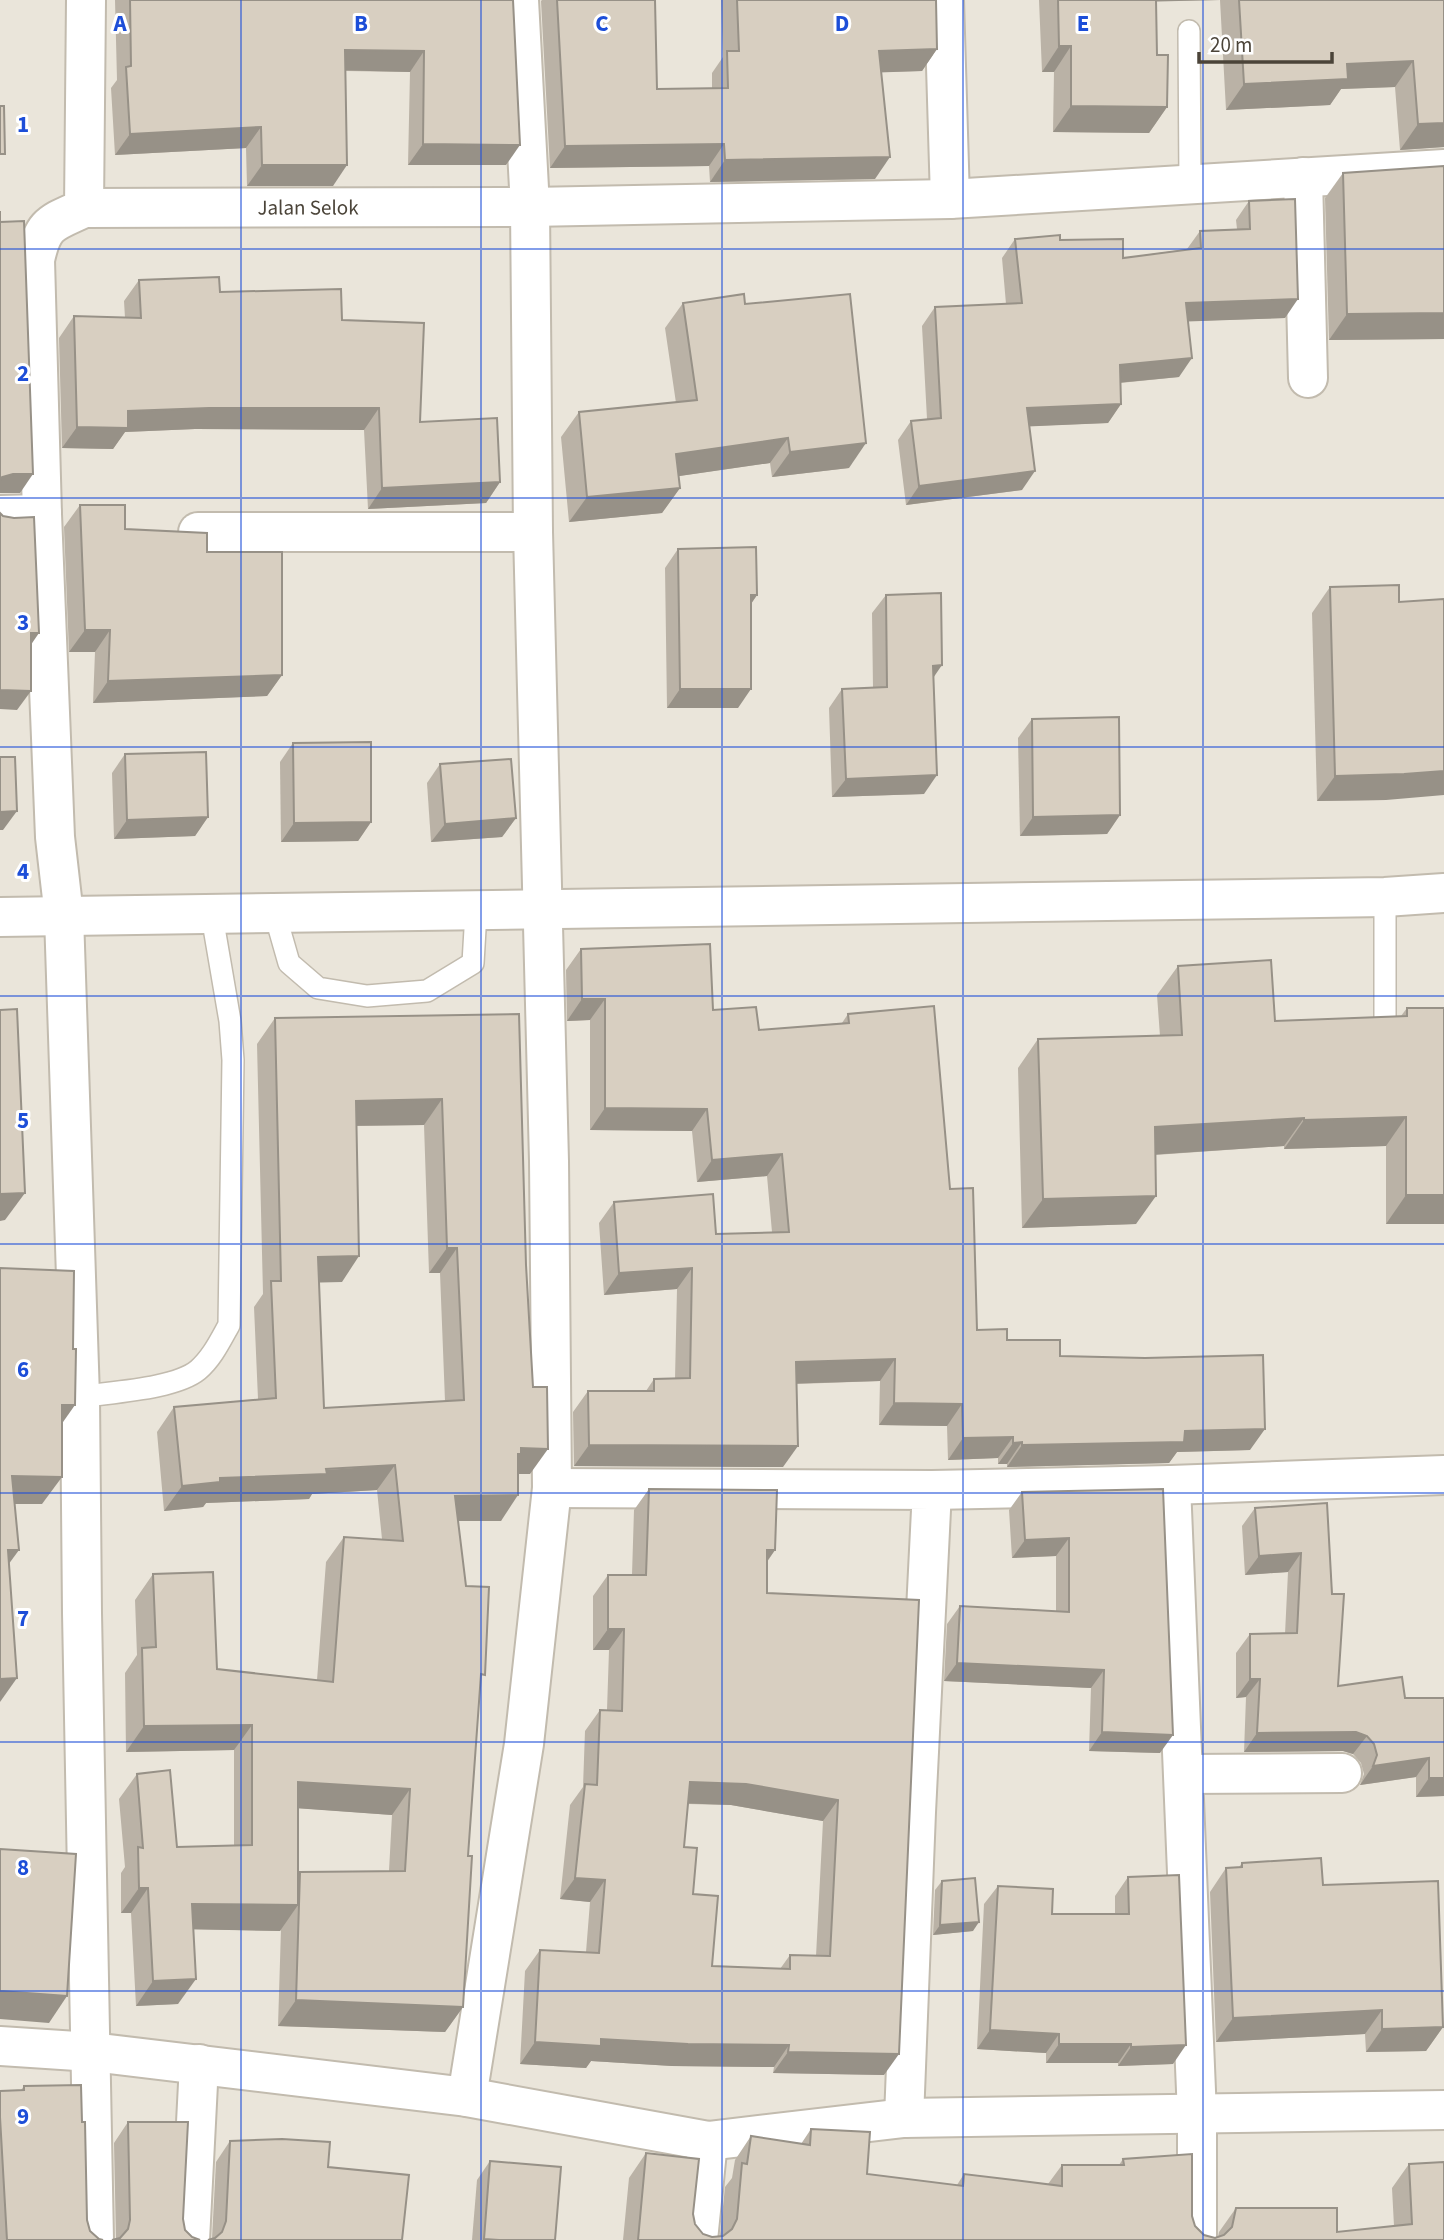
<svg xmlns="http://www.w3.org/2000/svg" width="1444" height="2240" font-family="'Source Sans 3',sans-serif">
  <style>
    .residential { fill: #eae5da }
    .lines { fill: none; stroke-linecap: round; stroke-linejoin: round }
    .service-casing { stroke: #c2bbae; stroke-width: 24 }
    .minor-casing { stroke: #c2bbae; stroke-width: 42 }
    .service { stroke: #fff; stroke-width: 21 }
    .minor { stroke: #fff; stroke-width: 38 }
    .wall { fill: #bab2a6; fill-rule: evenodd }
    .shaded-wall { fill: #979187 }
    .building { fill: #d8cfc1; stroke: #979187; stroke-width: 2; fill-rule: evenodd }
    .grid { fill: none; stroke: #1d4ed8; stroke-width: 2; stroke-opacity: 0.55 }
    .labels { text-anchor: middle; stroke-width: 6; stroke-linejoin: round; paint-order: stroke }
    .street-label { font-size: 21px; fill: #4b4439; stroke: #fff }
    .grid-label { font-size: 23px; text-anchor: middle; font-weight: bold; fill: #1d4ed8; stroke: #fff; stroke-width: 6; stroke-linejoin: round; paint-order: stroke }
  </style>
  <rect width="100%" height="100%" fill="#f6f3ec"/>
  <rect class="residential" x="0" y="0" width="1444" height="2240"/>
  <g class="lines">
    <defs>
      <g id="service">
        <polyline points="1189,31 1190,184"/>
        <polyline points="1385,897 1385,1018"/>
        <polyline points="275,914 289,963 318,988 367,996 427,991 473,963 476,912"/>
        <path d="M80,1397C111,1392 175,1389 198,1370C212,1358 220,1341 229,1325L233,1060L230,1021L212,916"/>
      </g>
      <g id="minor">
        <path d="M86,0L84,208C52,223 43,222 35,260L42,514L55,837L64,916L80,1397L82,1613L94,2240"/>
        <polyline points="944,0 950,199"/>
        <polyline points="1303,177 1308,378"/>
        <path id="s1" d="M84,208L530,207L950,199L1444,169"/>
        <polyline points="0,515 42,514"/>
        <polyline points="198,532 533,532"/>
        <polyline points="0,917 1385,897 1444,893"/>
        <polyline points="1171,1485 1444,1475"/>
        <polyline points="552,1488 932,1490 916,1812 904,2118"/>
        <polyline points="932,1490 1171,1485 1197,2115 1197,2240"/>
        <polyline points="1184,1774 1342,1773"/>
        <polyline points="0,2046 92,2052 467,2097 708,2141 904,2118 1444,2110"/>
        <polyline points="467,2097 524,1744 552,1488 549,1161 533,532 530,207 519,0"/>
        <polyline points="190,2240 199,2064"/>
        <polyline points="698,2240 708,2141"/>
      </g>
    </defs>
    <use href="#service" class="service-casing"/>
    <use href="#minor" class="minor-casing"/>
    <use href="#service" class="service"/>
    <use href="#minor" class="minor"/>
  </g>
  <g class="wall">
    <polygon points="115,0 513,0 506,165 408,165 410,72 345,71 333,186 247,186 246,148 115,155 111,88 117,80"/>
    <polygon points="542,0 655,0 657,89 712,88 712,73 723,57 721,0 936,0 937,49 922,71 882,72 875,179 710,182 709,166 550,168 541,1"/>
    <polygon points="1039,0 1444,0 1444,147 1400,150 1395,87 1341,89 1330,105 1226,110 1220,0 1156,1 1157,55 1167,107 1149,133 1053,132 1054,72 1042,72"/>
    <polygon points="1343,173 1444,339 1329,340 1325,198"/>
    <polygon points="1249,201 1285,318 1188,321 1179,377 1120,383 1121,404 1108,423 1029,426 1022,490 906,505 898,440 911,421 927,419 922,326 935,307 1006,304 1002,258 1015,239 1060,240 1123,258 1187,249 1200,231 1237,229 1236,220"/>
    <polygon points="139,280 220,292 342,320 420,422 500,482 486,503 368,509 364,430 195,429 125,432 113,449 62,448 59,338 74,316 125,318 124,301"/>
    <polygon points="683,303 745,304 849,468 772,477 770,463 679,476 680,488 662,513 569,522 561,437 579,412 676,403 665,328"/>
    <polygon points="80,505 125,529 207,552 282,675 267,696 93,703 95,652 69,652 64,527"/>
    <polygon points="678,549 757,595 751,604 738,708 667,708 665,568"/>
    <polygon points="1330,587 1399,602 1386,800 1317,801 1312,613"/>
    <polygon points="886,595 933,679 924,794 832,797 829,708 842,689 873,688 872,613"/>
    <polygon points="1032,719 1120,815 1107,834 1020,836 1018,738"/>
    <polygon points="293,743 371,822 358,841 281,842 280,762"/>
    <polygon points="125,754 208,817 195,836 114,839 112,773"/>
    <polygon points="440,764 516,818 502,837 431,842 427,783"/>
    <polygon points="581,949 713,1010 759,1030 842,1023 848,1014 950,1189 977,1330 1007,1340 1060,1356 1250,1450 1177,1452 1169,1463 1007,1467 1007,1464 998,1464 998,1458 948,1460 947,1426 879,1425 880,1381 797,1384 783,1467 574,1466 573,1412 588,1391 646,1391 654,1379 675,1379 677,1289 604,1295 599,1223 614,1202 716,1234 772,1232 767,1176 697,1182 692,1131 590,1130 590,1020 567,1021 566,970"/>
    <polygon points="1178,966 1275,1021 1401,1016 1407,1008 1444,1008 1444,1224 1386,1224 1386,1146 1284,1149 1284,1146 1155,1155 1136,1224 1022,1228 1018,1068 1038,1039 1160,1036 1157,995"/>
    <path d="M519,1014L530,1474H518L501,1521H458L466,1586L480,1682L468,1856L463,2007L445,2032L278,2026L281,1929L280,1931L193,1929L178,2004L136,2006L131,1913H121V1873L125,1867L119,1799L137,1774L177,1847L234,1845V1750L126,1752L125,1673L137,1655L135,1600L153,1574L217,1669L317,1680L326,1562L344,1537L382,1539L377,1490L312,1494L309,1499L206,1503L203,1507L164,1511L157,1432L174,1407L258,1399L254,1307L263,1294L257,1044L275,1018ZM424,1125L429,1273H440L445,1401L324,1408L319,1282H342L356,1126ZM298,1808L392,1815L389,1871L300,1872L298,1875Z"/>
    <path d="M649,1489L775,1550L767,1562V1593L919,1600L884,2075L773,2073L774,2067L672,2066L591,2061L586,2068L520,2064L525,1971L540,1950L586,1952L590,1902L560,1899L570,1805L583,1787L585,1731L600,1710H607L609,1650H593V1596L608,1575H632L634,1510ZM688,1804L731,1805L823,1821L816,1956L790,1955L780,1969L712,1966L693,1894L684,1847Z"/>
    <polygon points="1163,1489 1160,1753 1089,1751 1091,1688 944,1681 947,1624 960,1606 1056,1611 1056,1556 1012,1558 1009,1510 1022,1492"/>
    <polygon points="1327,1503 1338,1686 1405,1698 1444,1698 1444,1796 1416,1797 1416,1777 1360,1785 1364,1774 1361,1763 1353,1754 1343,1751 1244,1752 1246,1697 1236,1698 1236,1653 1250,1634 1285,1634 1288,1572 1245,1575 1242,1526 1255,1508"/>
    <polygon points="1242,1863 1323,1885 1443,2027 1426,2051 1366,2052 1365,2034 1216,2042 1210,1892 1226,1868 1239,1867"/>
    <polygon points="1128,1877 1173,2064 1118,2066 1118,2063 1046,2063 1046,2053 977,2049 984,1904 998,1886 1052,1914 1115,1914 1115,1896"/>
    <polygon points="942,1881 973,1931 933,1935 935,1890"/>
    <polygon points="24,2086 82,2122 87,2220 90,2231 99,2239 103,2240 0,2240 0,2091 21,2090"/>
    <polygon points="128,2122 183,2219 185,2230 192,2237 116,2239 114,2143"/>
    <polygon points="811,2129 867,2174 957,2185 964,2174 1048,2184 1062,2165 1119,2165 1123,2159 1192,2216 1195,2226 1204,2235 1215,2238 1218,2237 1219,2232 1236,2208 1337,2232 1394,2226 1392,2188 1409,2164 1444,2240 623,2240 629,2178 646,2153 693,2214 695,2224 703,2234 712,2237 720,2236 725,2187 732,2178 735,2160 751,2136 801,2144"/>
    <polygon points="230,2141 328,2167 402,2240 212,2239 216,2162"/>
    <polygon points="490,2161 555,2240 472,2240 477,2180"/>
  </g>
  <g class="shaded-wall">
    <polygon points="1139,0 1220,0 1137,2"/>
    <polygon points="1059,46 1071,46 1054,72 1042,72"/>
    <polygon points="937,49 922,71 864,73 879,51"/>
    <polygon points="345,50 424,51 410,72 330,70"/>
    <polygon points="1413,61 1395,87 1341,89 1330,105 1226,110 1244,84 1347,64"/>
    <polygon points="1071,106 1167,107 1149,133 1053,132"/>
    <polygon points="1444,123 1444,147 1400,150 1418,124"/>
    <polygon points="261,127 246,148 115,155 130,134"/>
    <polygon points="423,144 520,145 506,165 408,165"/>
    <polygon points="724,144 709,166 550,168 565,146"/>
    <polygon points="890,157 875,179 710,182 725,160"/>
    <polygon points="262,165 347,165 333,186 247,186"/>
    <polygon points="1298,299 1285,318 1173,322 1186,303"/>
    <polygon points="1444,313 1444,339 1329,340 1347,314"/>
    <polygon points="1192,358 1179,377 1106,384 1120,365"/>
    <polygon points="1121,404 1108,423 1014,427 1027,408"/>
    <polygon points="209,408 379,408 364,430 195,429 125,432 113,449 62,448 77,427 128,411"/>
    <polygon points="788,438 770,463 659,479 676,454"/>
    <polygon points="866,443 849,468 772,477 790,452"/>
    <polygon points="1035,471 1022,490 906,505 919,486"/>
    <polygon points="13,474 33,474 20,493 0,493 0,480 2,477"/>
    <polygon points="500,482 486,503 368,509 382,488"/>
    <polygon points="680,488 662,513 569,522 587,497"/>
    <polygon points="751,595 757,595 744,614"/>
    <polygon points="85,630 110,630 95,652 69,652"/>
    <polygon points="31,633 39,633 26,652"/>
    <polygon points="942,665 929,684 933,666"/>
    <polygon points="282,675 267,696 93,703 108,681"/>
    <polygon points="680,689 751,689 738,708 667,708"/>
    <polygon points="0,690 31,691 17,710 0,709"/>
    <polygon points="1444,771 1444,795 1386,800 1317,801 1335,776"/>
    <polygon points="937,775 924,794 832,797 846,779"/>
    <polygon points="17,811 3,830 0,830 0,812"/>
    <polygon points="1120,815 1107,834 1020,836 1033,817"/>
    <polygon points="208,817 195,836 114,839 127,820"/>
    <polygon points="516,818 502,837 431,842 445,824"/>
    <polygon points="371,822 358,841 281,842 294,823"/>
    <polygon points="582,999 605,999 590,1020 567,1021"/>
    <polygon points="442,1099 424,1125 338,1126 356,1101"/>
    <polygon points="605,1108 707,1109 692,1131 590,1130"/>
    <polygon points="1406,1117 1386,1146 1284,1149 1304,1120"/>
    <polygon points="1304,1118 1284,1146 1134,1156 1155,1127"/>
    <polygon points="782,1154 767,1176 697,1182 712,1160"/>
    <polygon points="25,1193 5,1220 0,1221 0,1194"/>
    <polygon points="1406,1195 1444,1195 1444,1224 1386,1224"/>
    <polygon points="1156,1196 1136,1224 1022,1228 1043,1199"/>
    <polygon points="447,1248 457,1248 440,1273 429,1273"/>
    <polygon points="359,1256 342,1282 300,1283 318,1257"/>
    <polygon points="692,1268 677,1289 604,1295 619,1273"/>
    <polygon points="895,1359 880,1381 781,1384 796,1362"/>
    <polygon points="894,1403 962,1404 947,1426 879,1425"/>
    <polygon points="62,1405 75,1405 56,1432"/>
    <polygon points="1265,1429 1250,1450 1177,1452 1169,1463 1007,1467 1022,1445 1185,1431"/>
    <polygon points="1013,1437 998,1458 948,1460 963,1438"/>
    <polygon points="1022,1442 1007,1464 998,1464 1013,1443"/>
    <polygon points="589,1445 798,1446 783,1467 574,1466"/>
    <polygon points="521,1448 548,1449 530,1474 507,1474"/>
    <polygon points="395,1465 377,1490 312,1494 309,1499 206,1503 203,1507 164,1511 182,1486 220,1478"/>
    <polygon points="12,1476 62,1477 42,1504 0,1504"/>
    <polygon points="518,1495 501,1521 437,1521 455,1496"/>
    <polygon points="1069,1538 1056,1556 1012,1558 1025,1540"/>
    <polygon points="8,1550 19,1550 0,1576"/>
    <polygon points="767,1550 775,1550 760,1571"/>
    <polygon points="1301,1553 1288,1572 1245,1575 1259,1556"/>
    <polygon points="608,1629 624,1629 609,1650 593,1650"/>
    <polygon points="957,1663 1104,1670 1091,1688 944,1681"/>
    <polygon points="17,1678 0,1702 0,1679"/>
    <polygon points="1250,1679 1260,1679 1246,1697 1236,1698"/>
    <polygon points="252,1725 234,1750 126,1752 144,1726"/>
    <polygon points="1102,1732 1173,1735 1160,1753 1089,1751"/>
    <polygon points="1356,1732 1367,1736 1353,1754 1343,1751 1244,1752 1257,1733"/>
    <polygon points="1429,1758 1416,1777 1360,1785 1373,1766"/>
    <polygon points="1429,1778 1444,1778 1444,1796 1416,1797"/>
    <polygon points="298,1782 410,1789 392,1815 280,1807"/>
    <polygon points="690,1782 746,1784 838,1800 823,1821 731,1805 675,1803"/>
    <polygon points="575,1878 605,1880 590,1902 560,1899"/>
    <polygon points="139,1888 148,1888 131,1913 121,1913"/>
    <polygon points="192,1904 298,1905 280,1931 174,1929"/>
    <polygon points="979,1922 973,1931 933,1935 940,1925"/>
    <polygon points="196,1979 178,2004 136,2006 153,1981"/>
    <polygon points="0,1991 67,1996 49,2023 0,2019"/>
    <polygon points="296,2000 463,2007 445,2032 278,2026"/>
    <polygon points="1382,2010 1365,2034 1216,2042 1233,2018"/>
    <polygon points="1443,2027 1426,2051 1366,2052 1382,2029"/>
    <polygon points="990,2030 1059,2034 1046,2053 977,2049"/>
    <polygon points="601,2039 789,2045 774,2067 672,2066 591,2061 586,2068 520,2064 535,2042"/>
    <polygon points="1059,2044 1131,2044 1118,2063 1046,2063"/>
    <polygon points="1186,2045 1173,2064 1118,2066 1131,2047"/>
    <polygon points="788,2052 899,2054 884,2075 773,2073"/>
  </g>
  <g class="building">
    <polygon points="130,0 513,0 520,145 423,144 424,51 345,50 347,165 262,165 261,127 130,134 126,67 131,66"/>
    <polygon points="557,0 655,0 657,89 728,88 727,51 739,51 737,0 936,0 937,49 879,51 890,157 725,160 724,144 565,146"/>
    <polygon points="1058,0 1156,0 1157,55 1168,55 1167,107 1071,106 1071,46 1059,46"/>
    <polygon points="1239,0 1444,0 1444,123 1418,124 1413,61 1347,64 1348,79 1244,84"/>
    <polygon points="0,106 4,106 5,154 0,154"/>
    <polygon points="1444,166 1444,313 1347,314 1343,173"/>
    <polygon points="1295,199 1298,299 1186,303 1192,358 1120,365 1121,404 1027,408 1035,471 919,486 911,421 941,418 935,307 1022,303 1015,239 1060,235 1060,240 1123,239 1123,258 1201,248 1200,231 1250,229 1249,201"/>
    <polygon points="0,211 0,222 24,221 33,474 13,474 2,477 0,480"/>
    <polygon points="219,277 220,292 341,289 342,320 424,323 420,422 497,418 500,482 382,488 379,408 209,408 128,411 128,428 77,427 74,316 141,318 139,280"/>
    <polygon points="744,294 745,304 850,294 866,443 790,452 788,438 676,454 680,488 587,497 579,412 697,400 683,303"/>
    <polygon points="80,505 125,505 125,529 207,533 207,552 282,552 282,675 108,681 110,630 85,630"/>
    <polygon points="0,513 3,516 14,518 34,517 39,633 31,633 31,691 0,690"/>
    <polygon points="756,547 757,595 751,595 751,689 680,689 678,549"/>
    <polygon points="1399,585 1399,602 1444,599 1444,771 1404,774 1335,776 1330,587"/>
    <polygon points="941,593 942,665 933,666 937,775 846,779 842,689 887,687 886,595"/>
    <polygon points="1119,717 1120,815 1033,817 1032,719"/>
    <polygon points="371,742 371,822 294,823 293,743"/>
    <polygon points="206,752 208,817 127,820 125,754"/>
    <polygon points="0,757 15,757 17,811 0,812"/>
    <polygon points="511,759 516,818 445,824 440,764"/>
    <polygon points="710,944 713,1010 756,1007 759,1030 849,1023 848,1014 934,1006 950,1189 973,1188 977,1330 1007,1329 1007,1340 1060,1340 1060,1356 1145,1358 1263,1355 1265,1429 1185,1431 1184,1442 1022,1445 1022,1442 1013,1443 1013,1437 963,1438 962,1404 894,1403 895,1359 796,1362 798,1446 589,1445 588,1391 654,1391 654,1379 690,1378 692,1268 619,1273 614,1202 713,1194 716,1234 789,1232 782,1154 712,1160 707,1109 605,1108 605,999 582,999 581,949"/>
    <polygon points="1271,960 1275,1021 1407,1016 1407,1008 1444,1008 1444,1195 1406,1195 1406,1117 1304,1120 1304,1118 1155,1127 1156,1196 1043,1199 1038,1039 1182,1035 1178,966"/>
    <polygon points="17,1009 25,1193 0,1194 0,1010"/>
    <path d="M519,1014L526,1265L533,1387H547L548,1449L521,1448V1454H518V1495L455,1496L466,1586L489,1587L485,1675L481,1674L468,1856H472L463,2007L296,2000L300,1872L405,1871L410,1789L298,1782V1905L192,1904L196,1979L153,1981L148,1888H139L138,1847L143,1848L137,1774L170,1770L177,1847L252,1845V1725L144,1726L142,1648L156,1647L153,1574L213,1572L217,1669L333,1682L344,1537L403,1541L395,1465L326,1469L327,1474L220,1478V1482L182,1486L174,1407L276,1398L271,1281H281L275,1018ZM442,1099L447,1248H457L464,1400L324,1408L318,1257L359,1256L356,1101Z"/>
    <polygon points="0,1268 74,1271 73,1349 76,1349 75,1405 62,1405 62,1477 12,1476 19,1550 8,1550 17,1678 0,1679"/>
    <path d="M649,1489L777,1490L775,1550H767V1593L919,1600L899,2054L788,2052L789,2045L688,2044L601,2039V2046L535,2042L540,1950L599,1953L605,1880L575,1878L585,1784L597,1785L600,1710L622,1711L624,1629H608V1575H646ZM690,1782L746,1784L838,1800L830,1956L790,1955V1969L712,1966L718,1896L693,1894L697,1848L684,1847Z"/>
    <polygon points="1163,1489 1173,1735 1102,1732 1104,1670 957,1663 960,1606 1069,1612 1069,1538 1025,1540 1022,1492"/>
    <polygon points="1327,1503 1332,1594 1344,1594 1338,1686 1402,1677 1405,1698 1444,1698 1444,1778 1429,1778 1429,1758 1373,1766 1377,1755 1374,1744 1367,1736 1356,1732 1257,1733 1260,1679 1250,1679 1250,1634 1297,1633 1301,1553 1259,1556 1255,1508"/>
    <polygon points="0,1849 76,1854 67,1996 0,1991"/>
    <polygon points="1321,1858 1323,1885 1438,1881 1443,2027 1382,2029 1382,2010 1233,2018 1226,1868 1242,1867 1242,1863"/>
    <polygon points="1179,1875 1186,2045 1131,2047 1131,2044 1059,2044 1059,2034 990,2030 998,1886 1053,1889 1052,1914 1129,1914 1128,1877"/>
    <polygon points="975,1878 979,1922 940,1925 942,1881"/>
    <polygon points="81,2085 82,2122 85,2122 87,2220 90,2231 99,2239 103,2240 7,2240 0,2117 0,2091 24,2090 24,2086"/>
    <polygon points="128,2122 188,2122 183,2219 185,2230 192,2237 200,2240 112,2240 120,2238 128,2229 130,2220"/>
    <polygon points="811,2129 870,2132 867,2174 963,2186 964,2174 1062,2186 1062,2165 1124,2165 1123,2159 1192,2154 1192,2216 1195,2226 1204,2235 1215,2238 1224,2235 1232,2227 1236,2208 1337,2208 1337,2232 1412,2224 1409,2164 1444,2162 1444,2240 638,2240 646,2153 699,2159 693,2214 695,2224 703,2234 712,2237 723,2236 732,2229 737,2219 742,2163 747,2164 751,2136 810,2145"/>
    <polygon points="282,2139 330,2142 328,2167 409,2175 402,2240 208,2240 215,2238 222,2232 226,2221 230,2141"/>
    <polygon points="490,2161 561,2167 555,2240 499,2240 484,2239"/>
  </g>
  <path class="grid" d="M241,0V2240M481,0V2240M722,0V2240M963,0V2240M1203,0V2240M0,249H1444M0,498H1444M0,747H1444M0,996H1444M0,1244H1444M0,1493H1444M0,1742H1444M0,1991H1444"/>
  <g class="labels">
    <g class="street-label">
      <text dy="7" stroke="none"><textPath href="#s1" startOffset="224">Jalan Selok</textPath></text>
    </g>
  </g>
  <g class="grid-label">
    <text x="120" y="31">A</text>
    <text x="361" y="31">B</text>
    <text x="602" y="31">C</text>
    <text x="842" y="31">D</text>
    <text x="1083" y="31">E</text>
    <text x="23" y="132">1</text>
    <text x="23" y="381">2</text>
    <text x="23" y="630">3</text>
    <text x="23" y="879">4</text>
    <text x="23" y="1128">5</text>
    <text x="23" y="1377">6</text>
    <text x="23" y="1626">7</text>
    <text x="23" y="1875">8</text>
    <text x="23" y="2124">9</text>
  </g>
  <path d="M1199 52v10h133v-10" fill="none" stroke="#4b4439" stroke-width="3.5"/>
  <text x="1210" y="52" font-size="21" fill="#4b4439" stroke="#ffffff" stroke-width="5" paint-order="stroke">20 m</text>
</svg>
